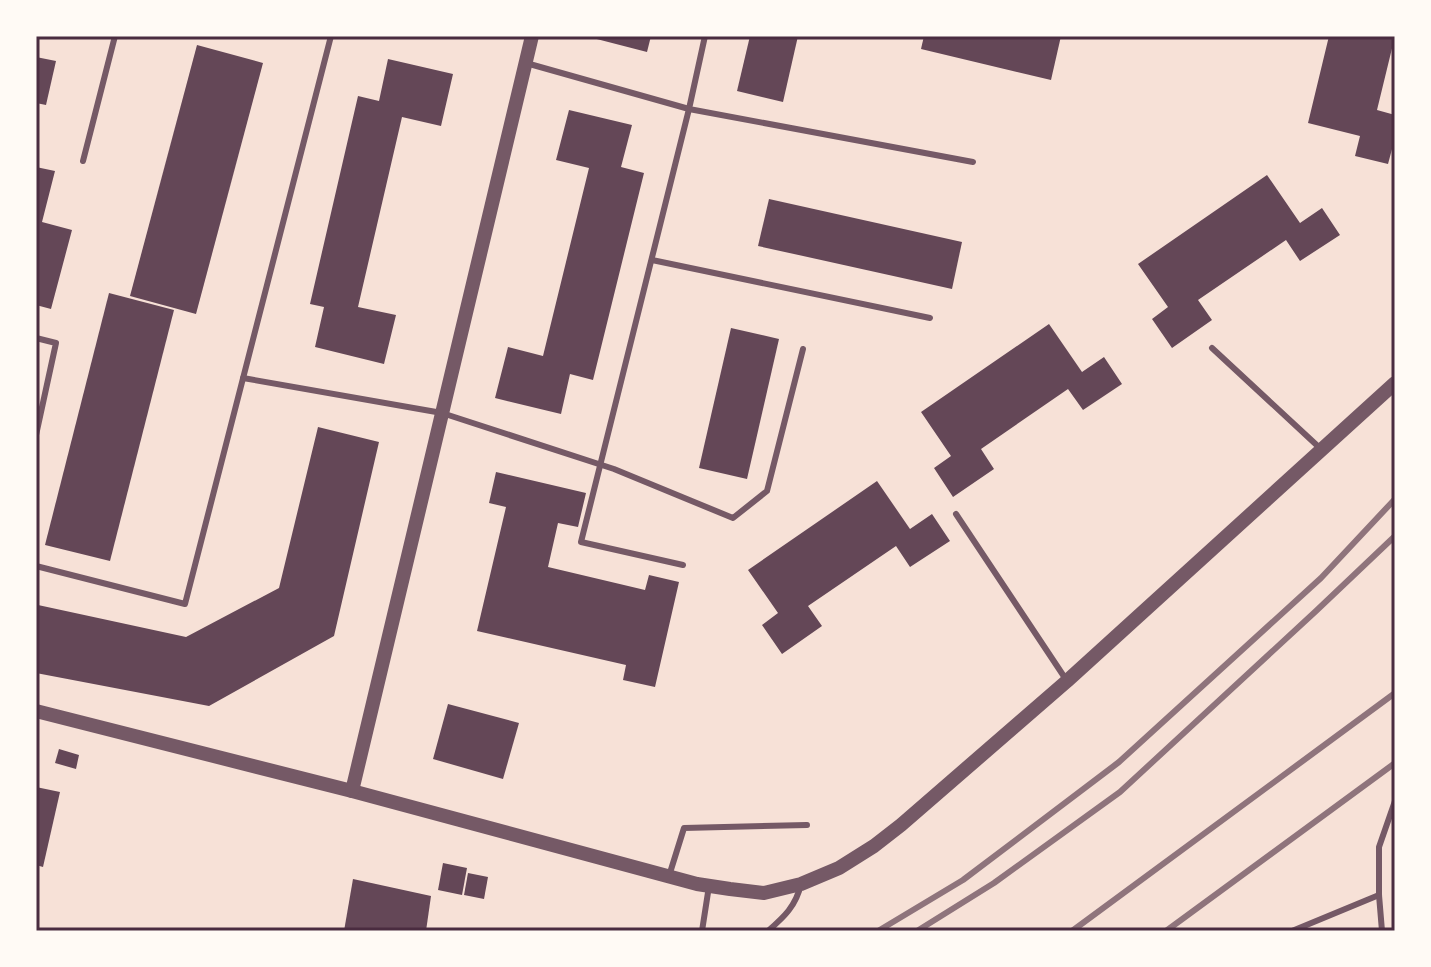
<svg xmlns="http://www.w3.org/2000/svg" width="1431" height="967" font-family="'Playfair Display',serif">
  <style>
    .building { fill: #644757 }
    .lines { fill: none; stroke-linecap: round; stroke-linejoin: round }
    .service { stroke: #755966; stroke-width: 6 }
    .tertiary { stroke: #755966; stroke-width: 14 }
    .rail { stroke: #8f747c; stroke-width: 6 }
    .neatline { fill: none; stroke: #4a2c40; stroke-width: 3 }
  </style>
  <rect width="100%" height="100%" fill="#f7e1d7"/>
  <g class="building">
    <polygon points="585,36 651,36 647,52"/>
    <polygon points="750,36 798,36 783,102 737,91"/>
    <polygon points="924,36 1061,36 1051,80 921,49"/>
    <polygon points="1329,36 1395,36 1377,110 1395,115 1395,138 1388,164 1355,156 1360,136 1308,123"/>
    <polygon points="197,45 263,63 196,314 130,296"/>
    <polygon points="36,57 56,61 46,105 36,103"/>
    <polygon points="388,59 453,74 441,126 402,117 358,307 396,315 384,364 315,347 324,307 310,304 358,96 379,101"/>
    <polygon points="569,110 632,125 621,167 644,173 593,380 570,374 561,414 495,398 508,347 543,356 589,168 556,160"/>
    <polygon points="36,167 55,171 42,222 72,230 51,309 36,305"/>
    <polygon points="1267,175 1300,223 1322,208 1340,235 1300,261 1286,240 1198,300 1212,320 1172,348 1152,319 1168,307 1138,264"/>
    <polygon points="769,199 962,242 952,289 758,246"/>
    <polygon points="109,293 174,310 110,561 45,545"/>
    <polygon points="1049,324 1082,372 1104,357 1122,384 1083,410 1068,389 981,449 994,469 953,497 934,468 951,456 921,412"/>
    <polygon points="731,328 779,339 747,479 699,468"/>
    <polygon points="318,427 379,442 334,636 209,706 36,673 36,614 38,605 186,637 279,588"/>
    <polygon points="496,472 586,493 578,527 558,523 548,567 645,590 649,575 679,582 655,687 623,680 626,665 477,631 506,507 489,503"/>
    <polygon points="877,481 910,529 932,514 950,541 910,567 896,546 808,606 822,626 782,654 762,625 778,613 748,570"/>
    <polygon points="448,704 519,723 503,779 433,759"/>
    <polygon points="59,749 79,755 76,769 55,763"/>
    <polygon points="36,787 60,792 43,867 36,865"/>
    <polygon points="443,863 467,868 462,895 438,890"/>
    <polygon points="468,873 488,877 484,899 464,895"/>
    <polygon points="353,879 431,896 426,931 344,931"/>
  </g>
  <g class="lines">
    <g class="service">
      <polyline points="705,36 689,109 973,162"/>
      <polyline points="526,63 689,109 581,542 683,565"/>
      <polyline points="83,161 115,36"/>
      <polyline points="652,260 930,318"/>
      <polyline points="36,338 56,343 36,435"/>
      <polyline points="1212,348 1322,450"/>
      <polyline points="243,378 442,413 614,469 733,518 767,491 803,349"/>
      <polyline points="956,514 1067,681"/>
      <polyline points="36,566 185,604 331,36"/>
      <polyline points="669,876 684,828 807,825"/>
      <polyline points="702,931 709,886"/>
      <path d="M768,931C784,917 796,906 801,884"/>
      <polyline points="1292,931 1379,895"/>
      <polyline points="1382,931 1379,895 1379,847 1395,801"/>
    </g>
    <g class="tertiary">
      <polyline points="36,711 352,791 697,884 730,889 764,893 801,884 839,868 874,846 901,825 1067,681 1395,383"/>
      <polyline points="352,791 532,36"/>
    </g>
    <g class="rail">
      <polyline points="878,931 963,880 1119,762 1321,578 1395,499"/>
      <polyline points="917,931 994,883 1120,792 1316,611 1395,536"/>
      <polyline points="1072,931 1395,693"/>
      <polyline points="1166,931 1395,763"/>
    </g>
  </g>
  <rect width="1431" height="967" fill="none" stroke="#fffaf5" stroke-width="76"/>
  <rect x="38" y="38" width="1355" height="891" class="neatline"/>
</svg>
